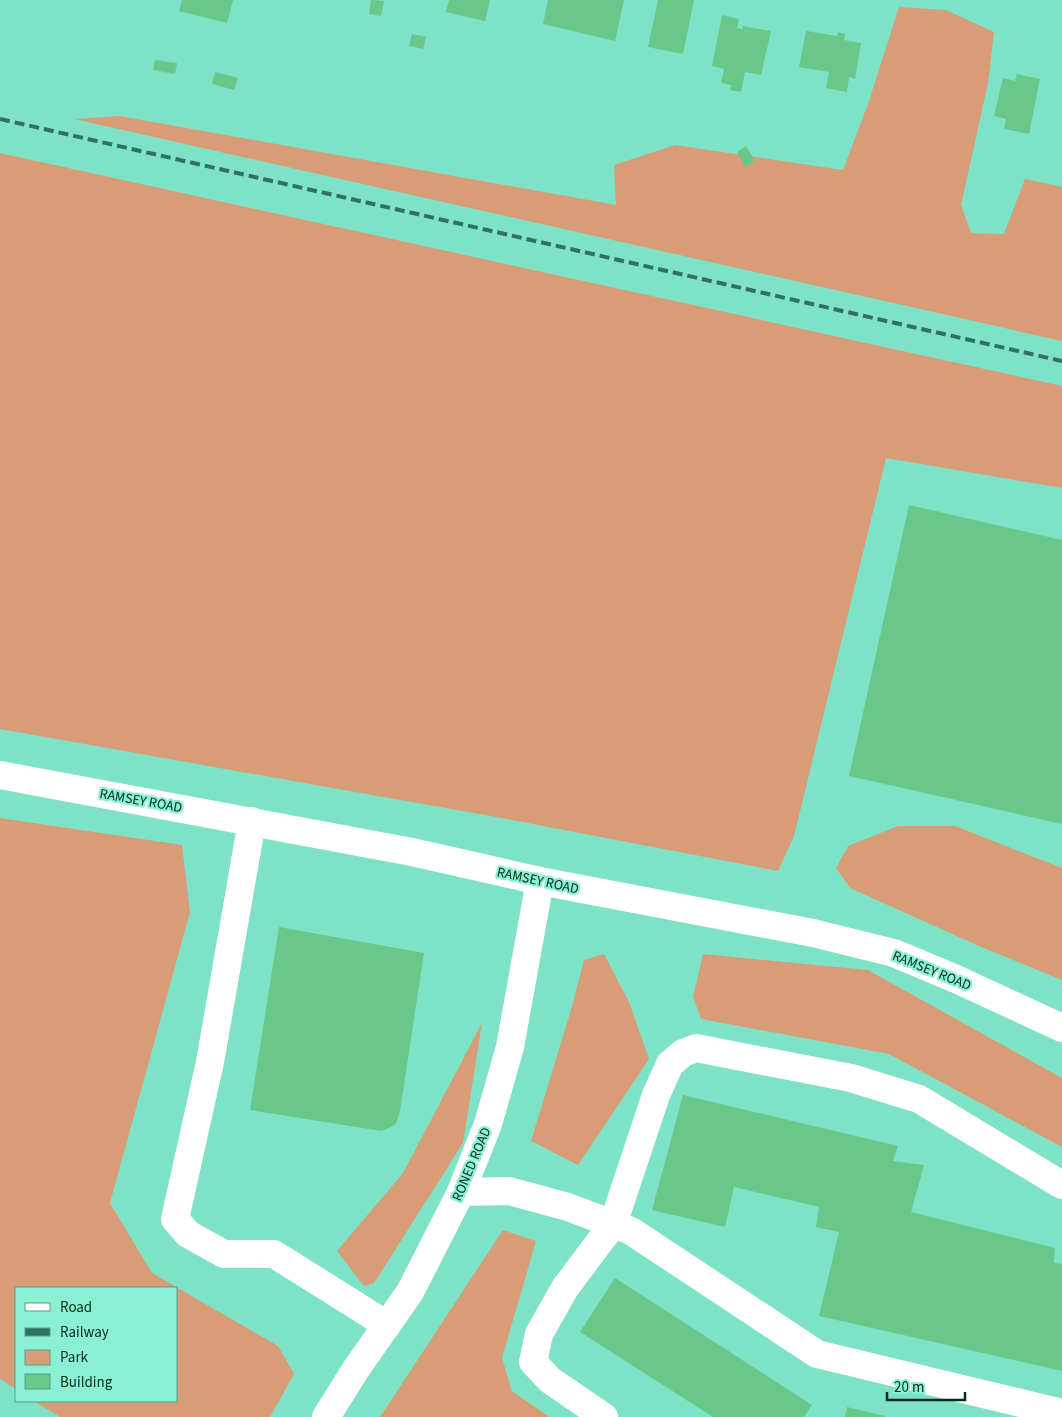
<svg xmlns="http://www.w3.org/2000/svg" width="1062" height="1417" font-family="'Source Sans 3',sans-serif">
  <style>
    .green { fill: #d89d77 }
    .building { fill: #69c78a }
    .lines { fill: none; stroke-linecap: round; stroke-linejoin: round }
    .minor { stroke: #fff; stroke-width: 28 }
    .rail { stroke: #307261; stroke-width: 4; stroke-dasharray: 10 5; stroke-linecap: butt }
    .labels { text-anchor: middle; stroke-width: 4.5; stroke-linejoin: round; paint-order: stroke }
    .street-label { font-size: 14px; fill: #002c22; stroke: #8bf0d3 }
  </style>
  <rect width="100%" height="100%" fill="#7ee2c6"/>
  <g class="green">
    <polygon points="899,7 946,10 994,32 988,83 961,205 971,233 1004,234 1025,179 1062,187 1062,341 74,119 120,116 616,205 614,165 675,145 843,170 868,104"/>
    <polygon points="0,153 1062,386 1062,488 886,458 794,836 778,871 502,818 0,729"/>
    <polygon points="0,818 182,845 190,912 110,1203 152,1273 278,1346 294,1374 270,1417 60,1417 34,1401 176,1401 176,1288 16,1288 16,1389 0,1379"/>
    <polygon points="898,826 955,826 1062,868 1062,980 979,946 850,888 836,868 848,846"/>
    <polygon points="604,954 629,1002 649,1059 578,1165 531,1141 571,1010 584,960"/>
    <polygon points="703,954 868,970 1062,1078 1062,1147 889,1054 701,1019 693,997"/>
    <polygon points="482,1023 463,1143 374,1283 364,1286 337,1251 403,1173"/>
    <polygon points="503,1230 536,1241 502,1358 512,1391 549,1417 380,1417"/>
  </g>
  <g class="building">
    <polygon points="182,0 233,0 227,23 179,11"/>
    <polygon points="371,0 384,1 381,16 369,14"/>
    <polygon points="449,0 490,0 485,21 446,12"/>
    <polygon points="548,0 624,0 615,41 543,24"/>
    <polygon points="658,0 694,0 683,54 648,47"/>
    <polygon points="722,15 739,19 737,28 743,29 743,26 771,31 761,75 745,72 741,92 730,90 731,85 721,83 724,69 712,66"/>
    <polygon points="806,31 837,36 838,32 845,34 844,40 861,43 855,79 849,77 847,92 826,88 829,72 799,67"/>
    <polygon points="412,34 426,37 423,49 409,46"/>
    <polygon points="155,60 177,63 175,74 153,70"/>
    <polygon points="215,72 238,78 234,90 212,84"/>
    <polygon points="1017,74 1040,79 1029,134 1004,129 1006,119 994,116 1003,78 1015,81"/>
    <polygon points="746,146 755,161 745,167 737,152"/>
    <polygon points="909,505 1062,540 1062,824 849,776"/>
    <polygon points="279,927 424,953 400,1111 396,1124 389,1128 382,1131 250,1110"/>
    <polygon points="683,1095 898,1146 893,1161 924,1165 911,1212 1055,1248 1054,1263 1062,1264 1062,1371 819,1316 839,1232 816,1227 819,1207 734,1187 725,1227 652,1210"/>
    <polygon points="615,1278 812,1405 804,1417 713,1417 580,1332"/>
    <polygon points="847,1407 885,1416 885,1417 845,1417"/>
  </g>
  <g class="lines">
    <g class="minor">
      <polyline points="0,775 412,852 540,881 813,933 894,953 956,979 1062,1028"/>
      <polyline points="252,821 210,1062 175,1219 188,1234 224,1254 274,1254 387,1325"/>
      <polyline points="461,1192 509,1191 568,1207 631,1231 817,1354 1062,1413"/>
      <polyline points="326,1417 356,1369 410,1292 461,1192 488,1124 510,1047 540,881"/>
      <polyline points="604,1417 550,1380 533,1362 539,1334 565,1288 613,1224 656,1095 670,1064 683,1053 696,1048 851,1078 919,1099 1062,1185"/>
    </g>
    <polyline class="rail" points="0,119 1062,361"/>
  </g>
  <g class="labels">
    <g class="street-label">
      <text transform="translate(141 800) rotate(10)" y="5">RAMSEY ROAD</text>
      <text transform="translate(538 880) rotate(12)" y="5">RAMSEY ROAD</text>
      <text transform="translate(932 970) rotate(22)" y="5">RAMSEY ROAD</text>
      <text transform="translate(471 1164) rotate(-67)" y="5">RONED ROAD</text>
    </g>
  </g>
  <rect x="15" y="1287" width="162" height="115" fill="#8bf0d3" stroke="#53a28c"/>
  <rect x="25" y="1303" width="25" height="8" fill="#ffffff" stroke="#53a28c"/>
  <text x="60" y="1312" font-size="15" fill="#002c22">Road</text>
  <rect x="25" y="1328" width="25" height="8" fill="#307261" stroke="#53a28c"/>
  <text x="60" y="1337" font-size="15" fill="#002c22">Railway</text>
  <rect x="25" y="1350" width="25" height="15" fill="#d89d77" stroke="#53a28c"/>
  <text x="60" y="1362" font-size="15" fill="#002c22">Park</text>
  <rect x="25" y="1374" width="25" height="15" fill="#69c78a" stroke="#53a28c"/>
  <text x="60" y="1387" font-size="15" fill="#002c22">Building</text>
  <path d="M887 1392v8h78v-8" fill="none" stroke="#002c22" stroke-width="2.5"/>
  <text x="894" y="1392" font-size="15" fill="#002c22" stroke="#8bf0d3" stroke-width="4" paint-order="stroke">20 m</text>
</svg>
